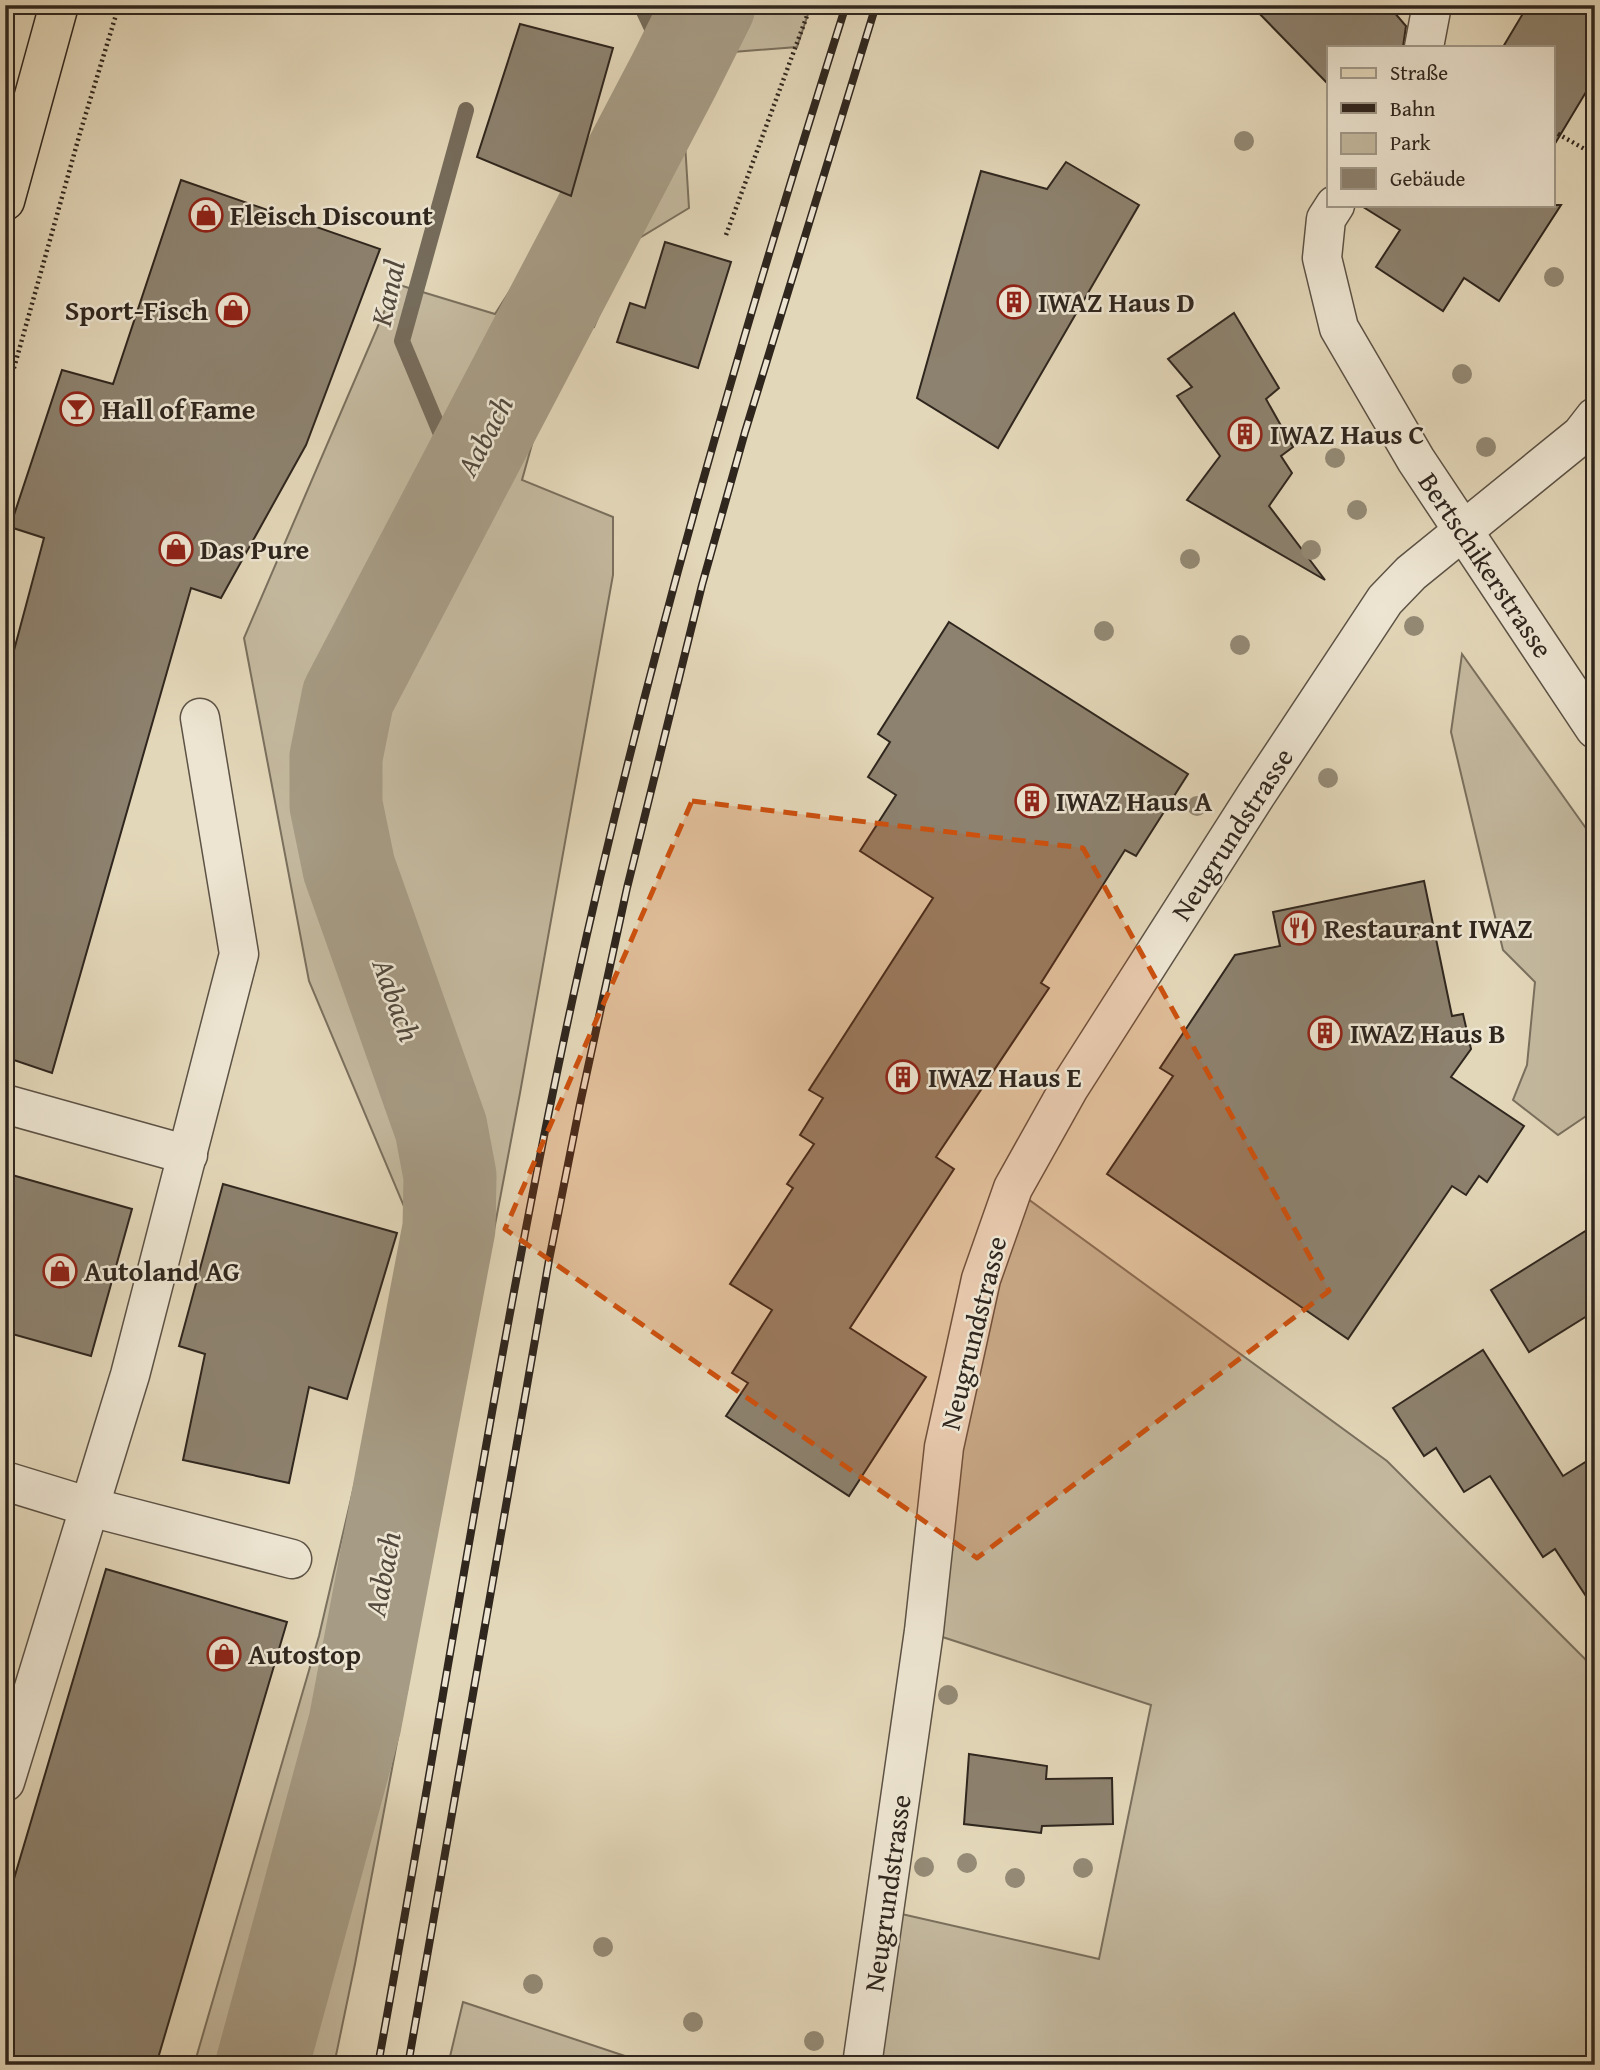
<svg xmlns="http://www.w3.org/2000/svg" width="1600" height="2070" font-family="'Gentium Book Plus',serif">
  <style>
    .green { fill: #c4b99f; stroke: #7a705e; stroke-width: 2 }
    .lines { fill: none; stroke-linecap: round; stroke-linejoin: round }
    .stream { stroke: #766c5b; stroke-width: 16 }
    .river { stroke: #a69b84; stroke-width: 93 }
    .building { fill: #8d826f; stroke: #2f261e; stroke-width: 2 }
    .minor-casing { stroke: #5c5245; stroke-width: 41 }
    .major-casing { stroke: #2f261e; stroke-width: 41 }
    .path { stroke: #2f261e; stroke-width: 4.5; stroke-dasharray: 2 3.5; stroke-linecap: butt }
    .minor { stroke: #ede5d2; stroke-width: 38 }
    .major { stroke: #e3d7b9; stroke-width: 38 }
    .rail-casing { stroke: #2f261e; stroke-width: 8 }
    .rail { stroke: #ede5d2; stroke-width: 5; stroke-dasharray: 16; stroke-linecap: butt }
    .tree { fill: #948a75 }
    .marked { fill: #cc510f; fill-opacity: 0.2; stroke: #cc510f; stroke-width: 5; stroke-dasharray: 14 9; stroke-linejoin: round }
    .labels { text-anchor: middle; stroke-width: 5; stroke-linejoin: round; paint-order: stroke }
    .poi-label { font-size: 28px; font-weight: bold; fill: #2f261e; stroke: #ede5d2; text-anchor: start }
    .street-label { font-size: 28px; fill: #2f261e; stroke: #ede5d2 }
    .water-label { font-size: 30px; font-style: italic; fill: #53493d; stroke: #ede5d2 }
  </style>
  <rect width="100%" height="100%" fill="#e3d7b9"/>
  <filter id="stains"><feTurbulence type="fractalNoise" baseFrequency=".00286" numOctaves="4"/><feColorMatrix values="0 0 0 0 .2 0 0 0 0 .09 0 0 0 0 .02 0 0 0 .5 -.17"/></filter>
  <radialGradient id="worn" r=".72"><stop offset=".6" stop-color="#630" stop-opacity="0"/><stop offset="1" stop-color="#630" stop-opacity=".3"/></radialGradient>
  <g class="green">
    <polygon points="678,5 811,5 797,47 733,52 685,143 689,208 628,245 594,327 563,333 522,480 613,517 613,575 520,1093 355,1964 334,2065 194,2065 319,1636 414,1230 309,981 244,638 396,284 495,314 571,196"/>
    <polygon points="1462,654 1595,841 1595,1110 1558,1135 1513,1100 1527,1065 1535,982 1503,950 1451,732"/>
    <polygon points="1013,1188 1387,1461 1595,1669 1595,2065 862,2065 884,1910 1099,1959 1151,1705 924,1631"/>
    <polygon points="463,2002 652,2065 448,2065"/>
  </g>
  <g class="lines">
    <g class="stream">
      <polyline points="641,5 674,75"/>
      <polyline points="461,482 402,341 466,110"/>
    </g>
    <polyline class="river" points="262,2065 355,1723 449,1228 450,1176 441,1128 349,868 336,805 336,757 348,697 674,75 709,5"/>
  </g>
  <g class="building">
    <polygon points="1251,5 1388,5 1406,26 1403,47 1329,47 1329,85"/>
    <polygon points="1528,5 1595,5 1595,77 1553,147 1553,47 1503,47"/>
    <polygon points="520,24 613,48 571,196 477,157"/>
    <polygon points="1066,162 1139,205 998,448 917,398 981,171 1047,189"/>
    <polygon points="181,180 380,249 306,445 221,598 191,588 52,1073 5,1057 5,684 44,538 10,527 62,370 113,384"/>
    <polygon points="1360,205 1561,205 1499,301 1464,278 1443,311 1376,267 1400,230"/>
    <polygon points="665,242 731,262 698,368 617,342 630,303 645,308"/>
    <polygon points="1234,313 1279,388 1266,399 1293,447 1281,456 1292,473 1269,506 1325,580 1187,500 1220,456 1177,396 1192,387 1168,359"/>
    <polygon points="949,622 1188,774 1136,856 1125,850 1041,983 1049,988 936,1157 954,1169 850,1328 926,1377 849,1496 726,1416 748,1383 732,1373 772,1310 730,1284 793,1188 787,1184 814,1144 800,1135 823,1098 809,1090 933,898 860,851 896,795 868,777 890,742 878,734"/>
    <polygon points="1424,881 1452,1016 1463,1014 1471,1049 1451,1077 1524,1126 1487,1182 1479,1176 1466,1195 1452,1186 1348,1339 1107,1174 1173,1076 1160,1068 1235,955 1280,946 1273,912"/>
    <polygon points="5,1173 132,1209 91,1356 5,1332"/>
    <polygon points="223,1184 397,1233 347,1399 309,1387 289,1483 183,1460 205,1354 179,1346"/>
    <polygon points="1595,1225 1595,1311 1529,1352 1491,1290"/>
    <polygon points="1483,1350 1563,1476 1595,1456 1595,1610 1555,1549 1543,1557 1490,1476 1464,1492 1436,1448 1424,1456 1393,1408"/>
    <polygon points="106,1569 287,1622 156,2065 5,2065 5,1909"/>
    <polygon points="969,1754 1047,1766 1046,1779 1112,1778 1113,1824 1042,1826 1041,1833 964,1824"/>
  </g>
  <g class="lines">
    <defs>
      <g id="minor">
        <polyline points="1424,47 1432,5"/>
        <polyline points="1335,205 1326,219 1322,258 1339,328 1416,460 1595,729"/>
        <polyline points="5,1104 188,1155"/>
        <polyline points="5,1481 90,1507 292,1559"/>
        <polyline points="5,1782 130,1375 239,954 200,718"/>
        <polyline points="862,2065 924,1631 944,1447 981,1279 1013,1188 1069,1088 1256,795 1385,600 1411,573 1581,435 1595,417"/>
      </g>
      <polyline id="major" points="5,201 59,5"/>
    </defs>
    <use href="#minor" class="minor-casing"/>
    <use href="#major" class="major-casing"/>
    <g class="path">
      <polyline points="1553,131 1595,155"/>
      <polyline points="726,235 811,5"/>
      <polyline points="5,400 80,133 119,5"/>
    </g>
    <use href="#minor" class="minor"/>
    <use href="#major" class="major"/>
    <defs>
      <g id="rail">
        <path d="M378,2065C444,1706 497,1345 575,988C648,656 743,330 846,5"/>
        <polyline points="408,2065 549,1260 580,1104 627,888 702,585 745,432 876,5"/>
      </g>
    </defs>
    <use href="#rail" class="rail-casing"/>
    <use href="#rail" class="rail"/>
  </g>
  <g class="tree">
    <circle cx="1244" cy="141" r="10"/>
    <circle cx="1554" cy="277" r="10"/>
    <circle cx="1462" cy="374" r="10"/>
    <circle cx="1486" cy="447" r="10"/>
    <circle cx="1335" cy="458" r="10"/>
    <circle cx="1357" cy="510" r="10"/>
    <circle cx="1311" cy="550" r="10"/>
    <circle cx="1190" cy="559" r="10"/>
    <circle cx="1414" cy="626" r="10"/>
    <circle cx="1104" cy="631" r="10"/>
    <circle cx="1240" cy="645" r="10"/>
    <circle cx="1328" cy="778" r="10"/>
    <circle cx="1197" cy="806" r="10"/>
    <circle cx="948" cy="1695" r="10"/>
    <circle cx="967" cy="1863" r="10"/>
    <circle cx="924" cy="1867" r="10"/>
    <circle cx="1083" cy="1868" r="10"/>
    <circle cx="1015" cy="1878" r="10"/>
    <circle cx="603" cy="1947" r="10"/>
    <circle cx="533" cy="1984" r="10"/>
    <circle cx="693" cy="2022" r="10"/>
    <circle cx="814" cy="2041" r="10"/>
  </g>
  <path class="marked" d="M692,801L1083,848L1329,1291L977,1558L505,1229Z"/>
  <defs>
    <symbol id="shop-ring" viewBox="-11 -11 22 22"><circle r="9.5" fill="#ede5d2" stroke="#8f2418" stroke-width="1.5"/><path d="M-5-2.5h2.3a2.7 3.5 0 0 1 5.4 0H5L5.5 6h-11ZM-1.5-2.5h3a1.5 2.3 0 0 0-3 0Z" fill="#8f2418"/></symbol>
    <symbol id="building-ring" viewBox="-11 -11 22 22"><circle r="9.5" fill="#ede5d2" stroke="#8f2418" stroke-width="1.5"/><path d="M-4-6H4V6H1V3H-1V6H-4ZM-2.5-4.3h1.7v1.8h-1.7ZM.8-4.3h1.7v1.8H.8ZM-2.5-1h1.7V.8h-1.7ZM.8-1h1.7V.8H.8Z" fill="#8f2418"/></symbol>
    <symbol id="bar-ring" viewBox="-11 -11 22 22"><circle r="9.5" fill="#ede5d2" stroke="#8f2418" stroke-width="1.5"/><path d="M-6-5H6L.8 .8V4.5H3.5V6h-7V4.5H-.8V.8Z" fill="#8f2418"/></symbol>
    <symbol id="restaurant-ring" viewBox="-11 -11 22 22"><circle r="9.5" fill="#ede5d2" stroke="#8f2418" stroke-width="1.5"/><path d="M-5-6h1v4h1v-4h1v4h1v-4h1v5L-1.5 .5V6h-2V.5L-5-1ZM5-6V6H3V1.5H1.5Q1.5-4 5-6Z" fill="#8f2418"/></symbol>
  </defs>
  <g fill-rule="evenodd">
    <use href="#shop-ring" x="187" y="196" width="38" height="38"/>
    <use href="#building-ring" x="995" y="283" width="38" height="38"/>
    <use href="#shop-ring" x="214" y="291" width="38" height="38"/>
    <use href="#bar-ring" x="58" y="390" width="38" height="38"/>
    <use href="#building-ring" x="1226" y="415" width="38" height="38"/>
    <use href="#shop-ring" x="157" y="530" width="38" height="38"/>
    <use href="#building-ring" x="1013" y="782" width="38" height="38"/>
    <use href="#restaurant-ring" x="1280" y="909" width="38" height="38"/>
    <use href="#building-ring" x="1306" y="1014" width="38" height="38"/>
    <use href="#building-ring" x="884" y="1058" width="38" height="38"/>
    <use href="#shop-ring" x="41" y="1252" width="38" height="38"/>
    <use href="#shop-ring" x="205" y="1635" width="38" height="38"/>
  </g>
  <g class="labels">
    <g class="poi-label">
      <text x="230" y="225">Fleisch Discount</text>
      <text x="1038" y="312">IWAZ Haus D</text>
      <text x="208" y="320" text-anchor="end">Sport-Fisch</text>
      <text x="102" y="419">Hall of Fame</text>
      <text x="1270" y="444">IWAZ Haus C</text>
      <text x="200" y="559">Das Pure</text>
      <text x="1056" y="811">IWAZ Haus A</text>
      <text x="1324" y="938">Restaurant IWAZ</text>
      <text x="1350" y="1043">IWAZ Haus B</text>
      <text x="928" y="1087">IWAZ Haus E</text>
      <text x="84" y="1281">Autoland AG</text>
      <text x="248" y="1664">Autostop</text>
    </g>
    <g class="street-label">
      <text transform="translate(1486 565) rotate(56)" y="10">Bertschikerstrasse</text>
      <text transform="translate(1232 834) rotate(-57)" y="10">Neugrundstrasse</text>
      <text transform="translate(973 1333) rotate(-76)" y="10">Neugrundstrasse</text>
      <text transform="translate(887 1893) rotate(-82)" y="10">Neugrundstrasse</text>
    </g>
    <g class="water-label">
      <text transform="translate(388 293) rotate(-77)" y="10">Kanal</text>
      <text transform="translate(485 436) rotate(-62)" y="10">Aabach</text>
      <text transform="translate(396 1000) rotate(70)" y="10">Aabach</text>
      <text transform="translate(383 1574) rotate(-79)" y="10">Aabach</text>
    </g>
  </g>
  <rect width="1600" height="2070" fill="none" stroke="#e3d7b9" stroke-width="28"/>
  <rect x="7" y="7" width="1586" height="2056" fill="none" stroke="#2f261e" stroke-width="3.5"/>
  <rect x="14" y="14" width="1572" height="2042" fill="none" stroke="#2f261e" stroke-width="2"/>
  <rect x="1327" y="46" width="228" height="161" fill="#ede5d2" stroke="#a1998a" stroke-width="2"/>
  <rect x="1341" y="68" width="35" height="10" fill="#e3d7b9" stroke="#a1998a" stroke-width="2"/>
  <text x="1390" y="80" font-size="21" fill="#2f261e">Straße</text>
  <rect x="1341" y="103" width="35" height="10" fill="#2f261e" stroke="#a1998a" stroke-width="2"/>
  <text x="1390" y="116" font-size="21" fill="#2f261e">Bahn</text>
  <rect x="1341" y="133" width="35" height="21" fill="#c4b99f" stroke="#a1998a" stroke-width="2"/>
  <text x="1390" y="150" font-size="21" fill="#2f261e">Park</text>
  <rect x="1341" y="168" width="35" height="21" fill="#8d826f" stroke="#a1998a" stroke-width="2"/>
  <text x="1390" y="186" font-size="21" fill="#2f261e">Gebäude</text>
  <rect width="100%" height="100%" filter="url(#stains)"/>
  <rect width="100%" height="100%" fill="url(#worn)"/>
</svg>
